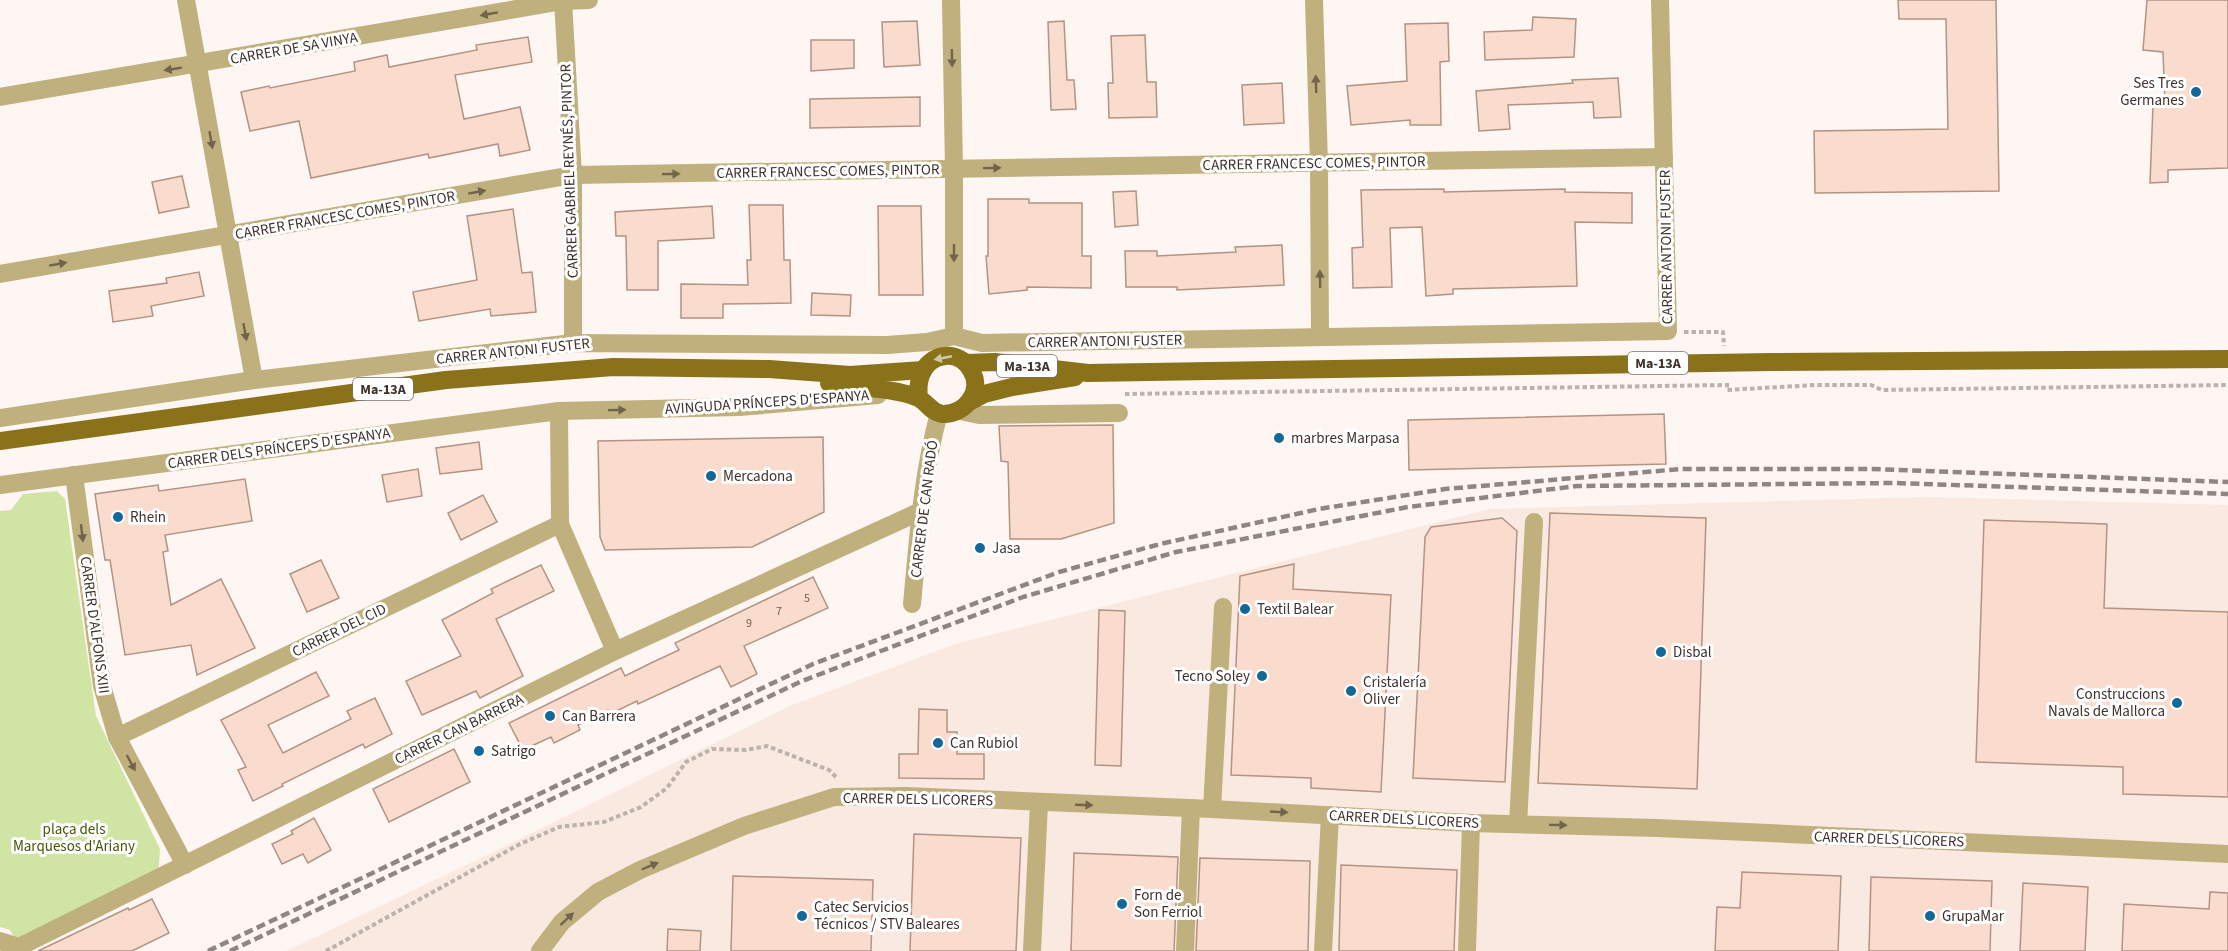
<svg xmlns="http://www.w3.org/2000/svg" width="2228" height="951" font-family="'Source Sans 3',sans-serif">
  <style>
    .built { fill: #fae9e0 }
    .green { fill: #d0e5a3 }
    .building { fill: #f9dccd; stroke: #b39383; stroke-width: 1.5 }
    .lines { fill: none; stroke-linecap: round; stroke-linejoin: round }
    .path { stroke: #bbb2ae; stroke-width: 4; stroke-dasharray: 4.5 3; stroke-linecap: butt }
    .minor { stroke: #bfb07d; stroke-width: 18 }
    .major { stroke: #89721a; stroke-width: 18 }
    .rail { stroke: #908580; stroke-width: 4.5; stroke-dasharray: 9 4.5; stroke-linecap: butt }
    .oneway { fill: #72644c }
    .oneway2 { fill: #d0c7a3 }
    .poi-dot { fill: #126899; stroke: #fff; stroke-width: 2 }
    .labels { text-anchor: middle; stroke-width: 6; stroke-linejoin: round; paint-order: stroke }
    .number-label { font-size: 12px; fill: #6e5c54 }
    .shield { fill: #fff; stroke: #796f6b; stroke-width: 1.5 }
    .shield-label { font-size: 14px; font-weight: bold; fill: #3f312b }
    .street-label { font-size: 15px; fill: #3f312b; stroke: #fff }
    .poi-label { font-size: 15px; fill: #3f312b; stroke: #fff; text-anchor: start }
    .park-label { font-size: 15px; fill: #455708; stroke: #fff }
  </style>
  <rect width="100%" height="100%" fill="#fdf6f3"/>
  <polygon class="built" points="1927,497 2228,505 2228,951 286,951 477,860 792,705 955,644 1490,509"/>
  <polygon class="green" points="57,491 65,499 96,716 160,849 158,878 19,947 10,930 0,927 0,511 11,510 23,494"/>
  <g class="building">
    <polygon points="1898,0 1996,0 1999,191 1815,193 1814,131 1948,129 1946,19 1899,19"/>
    <polygon points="2147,0 2228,0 2228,168 2168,170 2168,182 2150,183 2153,105 2165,105 2163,52 2143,50"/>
    <polygon points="1533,17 1576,19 1574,57 1485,60 1484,32 1532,30"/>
    <polygon points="917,21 920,65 884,67 882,22"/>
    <polygon points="1064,21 1067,80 1074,80 1076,109 1051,110 1048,22"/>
    <polygon points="1448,23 1449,61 1440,62 1441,125 1410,125 1410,120 1351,125 1347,86 1407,81 1405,24"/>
    <polygon points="1145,35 1147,82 1156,82 1157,117 1109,118 1108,83 1113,83 1111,36"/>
    <polygon points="528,37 532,62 455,75 464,119 520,107 530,150 500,156 498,144 429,158 428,154 311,178 299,121 250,131 241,92 269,86 270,88 355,71 354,62 387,55 389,67 477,50 476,45"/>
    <polygon points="811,40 854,40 854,68 811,71"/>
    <polygon points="1618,78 1621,117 1594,118 1593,102 1508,105 1510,129 1479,131 1476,91 1573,83 1572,80"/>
    <polygon points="1282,83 1284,123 1244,125 1242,85"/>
    <polygon points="920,97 920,126 810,128 810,99"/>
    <polygon points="182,176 189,207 159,213 152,182"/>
    <polygon points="1444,189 1444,192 1565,189 1565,192 1632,193 1632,223 1575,222 1577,286 1453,289 1453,294 1426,296 1422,227 1390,228 1392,287 1353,288 1352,248 1363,247 1361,190"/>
    <polygon points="1136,191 1138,225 1115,227 1113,192"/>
    <polygon points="988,199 1029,199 1029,203 1082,203 1082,256 1091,256 1091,288 1027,287 1027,290 989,294 986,256 988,256"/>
    <polygon points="749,205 783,205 784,260 790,260 791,303 723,304 723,318 681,318 681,284 748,285 747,260 751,260"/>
    <polygon points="712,206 714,238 658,241 658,290 627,290 626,236 616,236 615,212"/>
    <polygon points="878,206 921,206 923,295 879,295"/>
    <polygon points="513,209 522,273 532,272 536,312 491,316 490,309 419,321 413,292 477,280 467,216"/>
    <polygon points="1282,245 1284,285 1177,290 1177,287 1126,287 1125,251 1157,251 1157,256 1236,252 1235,247"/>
    <polygon points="199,272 204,296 151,306 153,316 113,322 109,291 167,283 166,278"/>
    <polygon points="812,293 851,295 850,316 811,315"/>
    <polygon points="1664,414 1666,464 1409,470 1408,420"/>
    <polygon points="1113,425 1114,523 1061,539 1010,539 1008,462 1001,461 999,426"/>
    <polygon points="823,437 824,512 752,547 605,550 600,537 598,441"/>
    <polygon points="479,442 482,469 440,474 436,448"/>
    <polygon points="418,469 422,496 387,502 382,475"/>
    <polygon points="245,479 252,521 165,535 168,551 163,552 171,605 221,579 255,648 197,675 191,645 125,655 110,560 105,560 95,494 158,485 159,491"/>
    <polygon points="483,495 497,522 461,540 448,513"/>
    <polygon points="1550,513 1706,518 1697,789 1538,783"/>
    <polygon points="1502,518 1517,531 1505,782 1413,778 1425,537 1431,527"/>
    <polygon points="1984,520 2107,524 2104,608 2228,612 2228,797 2123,794 2123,767 1976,762"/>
    <polygon points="321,560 339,598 307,612 290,574"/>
    <polygon points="1294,564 1293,589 1391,595 1381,792 1311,788 1311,778 1231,775 1240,576"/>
    <polygon points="541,565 554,591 496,619 523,676 480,698 476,691 422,715 406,681 461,656 442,620 493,593 491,589"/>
    <polygon points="813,577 828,608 744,646 757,674 731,687 720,666 638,704 637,701 610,714 608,710 578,725 580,730 554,743 551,737 523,750 509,723 621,668 625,676 651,663 679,650 675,643"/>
    <polygon points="1099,610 1125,611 1121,766 1095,765"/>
    <polygon points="316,672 329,696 268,725 283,753 351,719 347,711 375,698 392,734 365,748 363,744 282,784 283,786 253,801 238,770 246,767 221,720"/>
    <polygon points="919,709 947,710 947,732 957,732 957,754 984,754 984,779 899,778 899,754 918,754"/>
    <polygon points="454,749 470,782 389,822 373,789"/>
    <polygon points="314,818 331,850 308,863 303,854 282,864 272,844 293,834 291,831"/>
    <polygon points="914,834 1021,838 1016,951 910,951"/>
    <polygon points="1074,853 1178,857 1174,951 1071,951"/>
    <polygon points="1200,858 1310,861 1308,951 1196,951"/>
    <polygon points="1341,865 1457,870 1454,951 1339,951"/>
    <polygon points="1742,872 1841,876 1838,951 1715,951 1717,907 1740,908"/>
    <polygon points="733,876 873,880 871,951 731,951"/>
    <polygon points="1871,877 1992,881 1990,951 1869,951"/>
    <polygon points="2023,883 2088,887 2085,951 2020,951"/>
    <polygon points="2210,892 2228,893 2228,951 2122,951 2124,904 2209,909"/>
    <polygon points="152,899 169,933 132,951 38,951 128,908 129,910"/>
    <polygon points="668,929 701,931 700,951 667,951"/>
  </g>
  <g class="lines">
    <g class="path">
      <polyline points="1684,332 1723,332 1724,346"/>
      <polyline points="1727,383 1727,390 1815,385 1871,385 1882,390 2228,385"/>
      <polyline points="1125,394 1727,385"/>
      <polyline points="326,951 520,844 559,827 604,822 641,807 667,788 686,762 712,749 746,750 767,746 829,770 838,779"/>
    </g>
    <g class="minor">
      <polyline points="186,0 254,380"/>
      <polyline points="563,0 573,175 573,343"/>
      <polyline points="951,0 954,169 954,336"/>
      <polyline points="1314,0 1319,164 1320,337"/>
      <polyline points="0,97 563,1 589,0"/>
      <polyline points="0,274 573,175 1664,157"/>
      <polyline points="559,411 560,524 615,651"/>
      <polyline points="960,411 979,415 1119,413"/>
      <polyline points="0,418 254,380 573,343 887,345 927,342 954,336 982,343 1668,331 1660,0"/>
      <polyline points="74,475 102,686 117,737 185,865"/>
      <polyline points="0,485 559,411 739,407 878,395"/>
      <path d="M912,604C918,540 922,476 939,413"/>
      <polyline points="117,737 560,524"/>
      <polyline points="1212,809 1223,607"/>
      <polyline points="1518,824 1534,522"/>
      <polyline points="0,941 19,947 615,651 921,511"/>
      <polyline points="540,951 562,922 598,892 640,870 744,826 834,797 906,796 1212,809 1471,823 1657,828 2228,854"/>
      <polyline points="1032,951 1039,803"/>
      <polyline points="1185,951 1191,808"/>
      <polyline points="1323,951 1330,815"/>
      <polyline points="1467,951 1471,823"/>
    </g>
    <g class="major">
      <polyline points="966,363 995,362 1088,373 1771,362 2228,359"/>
      <path d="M829,383C857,389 889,387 916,397C926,400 931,413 942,414C965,415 984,391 971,370C959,349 930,352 921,375C918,383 918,390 919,398"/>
      <polyline points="969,402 984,394 1012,387 1075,377"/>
      <polyline points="0,441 446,380 613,367 769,369 850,375 923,370"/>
    </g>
    <g class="rail">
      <polyline points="208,951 813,664 1059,572 1160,544 1319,509 1445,489 1681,469 1872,469 2228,482"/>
      <polyline points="230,951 802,681 1023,597 1176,552 1408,507 1577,486 1894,483 2228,494"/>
    </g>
  </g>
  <defs><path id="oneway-solid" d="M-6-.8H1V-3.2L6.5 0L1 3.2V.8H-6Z" transform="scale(1.5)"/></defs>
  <g class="oneway">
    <use href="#oneway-solid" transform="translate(489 14) rotate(170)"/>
    <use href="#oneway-solid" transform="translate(952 58) rotate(89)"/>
    <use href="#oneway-solid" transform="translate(173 69) rotate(171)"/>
    <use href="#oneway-solid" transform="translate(1316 84) rotate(-92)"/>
    <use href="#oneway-solid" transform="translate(211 140) rotate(80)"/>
    <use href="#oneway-solid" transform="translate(992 168) rotate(-1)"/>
    <use href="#oneway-solid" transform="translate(671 174) rotate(-1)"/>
    <use href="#oneway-solid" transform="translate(477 192) rotate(-10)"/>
    <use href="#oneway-solid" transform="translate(954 253) rotate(90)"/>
    <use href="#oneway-solid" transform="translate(58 264) rotate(-10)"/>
    <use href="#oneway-solid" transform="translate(1320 279) rotate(-91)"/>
    <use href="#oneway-solid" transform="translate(245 332) rotate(80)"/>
    <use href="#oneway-solid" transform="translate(617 410) rotate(-1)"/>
    <use href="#oneway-solid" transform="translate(82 533) rotate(83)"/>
    <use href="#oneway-solid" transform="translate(131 763) rotate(62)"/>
    <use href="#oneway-solid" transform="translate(1084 805) rotate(2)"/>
    <use href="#oneway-solid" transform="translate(1279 812) rotate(3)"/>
    <use href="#oneway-solid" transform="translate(1558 825) rotate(1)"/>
    <use href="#oneway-solid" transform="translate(650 866) rotate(-23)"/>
    <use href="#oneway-solid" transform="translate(567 919) rotate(-43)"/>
  </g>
  <use class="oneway2" href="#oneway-solid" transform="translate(943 358) rotate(169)"/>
  <g class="poi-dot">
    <circle cx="2196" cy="92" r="6"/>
    <circle cx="1279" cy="438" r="6"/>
    <circle cx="711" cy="476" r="6"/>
    <circle cx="118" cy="517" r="6"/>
    <circle cx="980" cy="548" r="6"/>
    <circle cx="1245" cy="609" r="6"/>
    <circle cx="1661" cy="652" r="6"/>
    <circle cx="1262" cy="676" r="6"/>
    <circle cx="1351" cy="691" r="6"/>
    <circle cx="2177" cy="703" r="6"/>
    <circle cx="550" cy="716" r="6"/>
    <circle cx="938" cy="743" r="6"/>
    <circle cx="479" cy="751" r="6"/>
    <circle cx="1122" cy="904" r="6"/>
    <circle cx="802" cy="916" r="6"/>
    <circle cx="1930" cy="916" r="6"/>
  </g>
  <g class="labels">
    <g class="number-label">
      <text x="807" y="602">5</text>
      <text x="779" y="615">7</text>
      <text x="749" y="627">9</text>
    </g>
    <g class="shield">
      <rect x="1628" y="352" width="60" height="22" rx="4.5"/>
      <rect x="997" y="355" width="60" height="22" rx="4.5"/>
      <rect x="353" y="378" width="60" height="22" rx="4.5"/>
    </g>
    <g class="shield-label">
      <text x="1658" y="368">Ma-13A</text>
      <text x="1027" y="371">Ma-13A</text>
      <text x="383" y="394">Ma-13A</text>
    </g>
    <g class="street-label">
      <text transform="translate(294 48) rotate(-10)" y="5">CARRER DE SA VINYA</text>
      <text transform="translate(1314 163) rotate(-1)" y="5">CARRER FRANCESC COMES, PINTOR</text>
      <text transform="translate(569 171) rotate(-92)" y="5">CARRER GABRIEL REYNÉS, PINTOR</text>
      <text transform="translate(828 171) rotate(-1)" y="5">CARRER FRANCESC COMES, PINTOR</text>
      <text transform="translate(345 215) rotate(-10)" y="5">CARRER FRANCESC COMES, PINTOR</text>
      <text transform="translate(1666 247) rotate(-91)" y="5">CARRER ANTONI FUSTER</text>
      <text transform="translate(1105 341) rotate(-1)" y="5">CARRER ANTONI FUSTER</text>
      <text transform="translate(513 351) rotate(-6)" y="5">CARRER ANTONI FUSTER</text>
      <text transform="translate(767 402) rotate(-4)" y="5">AVINGUDA PRÍNCEPS D'ESPANYA</text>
      <text transform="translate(279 448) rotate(-8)" y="5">CARRER DELS PRÍNCEPS D'ESPANYA</text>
      <text transform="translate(924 509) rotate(-83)" y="5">CARRER DE CAN RADÓ</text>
      <text transform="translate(95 625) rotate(82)" y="5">CARRER D'ALFONS XIII</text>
      <text transform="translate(339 630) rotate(-26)" y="5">CARRER DEL CID</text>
      <text transform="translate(459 729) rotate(-26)" y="5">CARRER CAN BARRERA</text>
      <text transform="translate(918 799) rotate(1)" y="5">CARRER DELS LICORERS</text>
      <text transform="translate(1404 819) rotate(3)" y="5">CARRER DELS LICORERS</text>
      <text transform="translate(1889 839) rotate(2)" y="5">CARRER DELS LICORERS</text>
    </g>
    <g class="poi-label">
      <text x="2184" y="88" text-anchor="end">Ses Tres<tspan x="2184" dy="17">Germanes</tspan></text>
      <text x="1291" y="443">marbres Marpasa</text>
      <text x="723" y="481">Mercadona</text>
      <text x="130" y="522">Rhein</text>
      <text x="992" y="553">Jasa</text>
      <text x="1257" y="614">Textil Balear</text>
      <text x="1673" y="657">Disbal</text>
      <text x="1250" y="681" text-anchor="end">Tecno Soley</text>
      <text x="1363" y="687">Cristalería<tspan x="1363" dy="17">Oliver</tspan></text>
      <text x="2165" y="699" text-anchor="end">Construccions<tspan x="2165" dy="17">Navals de Mallorca</tspan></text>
      <text x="562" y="721">Can Barrera</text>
      <text x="950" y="748">Can Rubiol</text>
      <text x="491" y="756">Satrigo</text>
      <text x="1134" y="900">Forn de<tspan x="1134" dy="17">Son Ferriol</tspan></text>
      <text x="814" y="912">Catec Servicios<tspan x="814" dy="17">Técnicos / STV Baleares</tspan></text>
      <text x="1942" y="921">GrupaMar</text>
    </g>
    <g class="park-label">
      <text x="74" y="834">plaça dels<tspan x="74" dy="17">Marquesos d'Ariany</tspan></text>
    </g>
  </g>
</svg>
